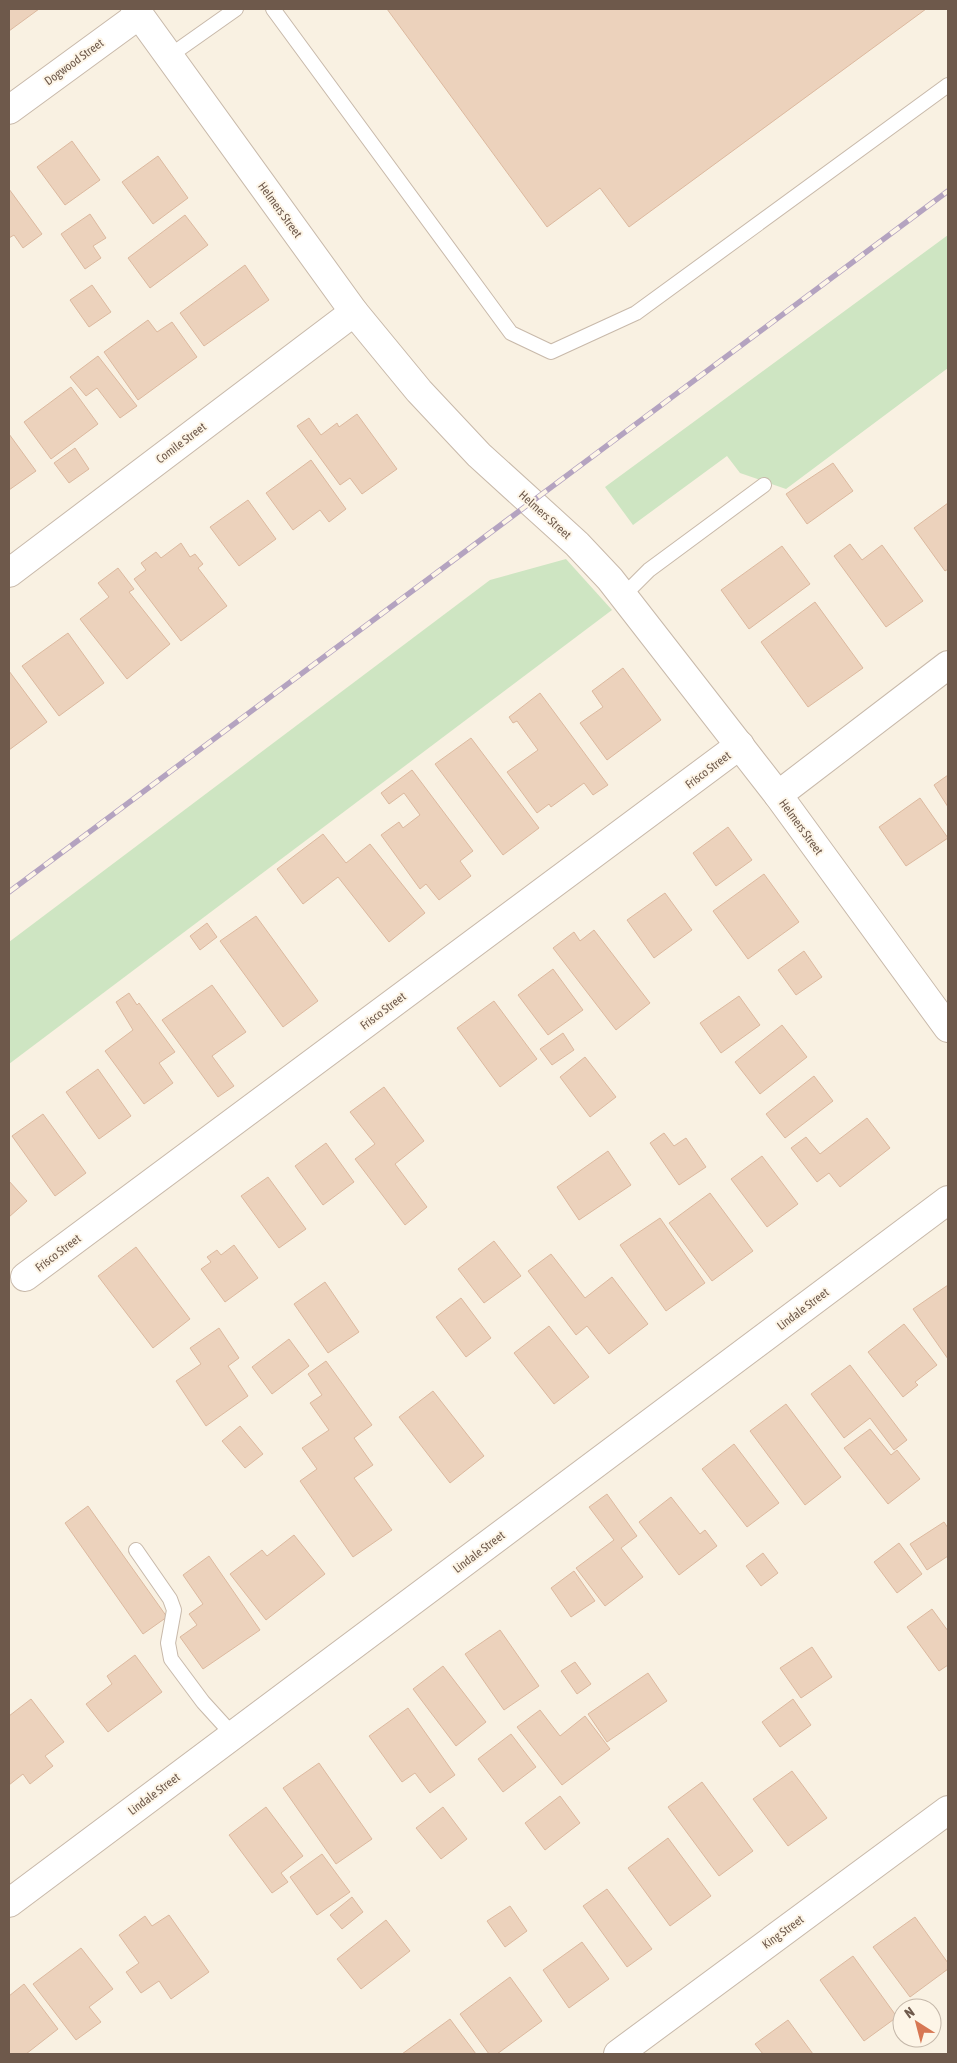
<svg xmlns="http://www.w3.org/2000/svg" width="957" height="2063" font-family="'Asap Condensed',sans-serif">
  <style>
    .green { fill: #cee5c2 }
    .building { fill: #ecd2bc; stroke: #dcb99f }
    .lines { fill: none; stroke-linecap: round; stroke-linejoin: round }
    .lane-casing { stroke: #c8b9aa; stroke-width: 16 }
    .street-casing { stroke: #c8b9aa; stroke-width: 30 }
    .lane { stroke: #fff; stroke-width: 14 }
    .street { stroke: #fff; stroke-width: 28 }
    .rail-casing { stroke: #b4a3c0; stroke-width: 5.5 }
    .rail { stroke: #fdf5e7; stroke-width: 4; stroke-dasharray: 11; stroke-linecap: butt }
    .labels { text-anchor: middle; stroke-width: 4; stroke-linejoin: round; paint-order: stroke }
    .street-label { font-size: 12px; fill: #6e594b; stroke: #fdf5e7 }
  </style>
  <rect width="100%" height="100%" fill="#f9f1e2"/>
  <g class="green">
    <polygon points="948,235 948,368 786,489 740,473 727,456 633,525 605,487"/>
    <polygon points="566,559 612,610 9,1064 9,942 490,580"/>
  </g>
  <g class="building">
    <polygon points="9,9 39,9 9,31"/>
    <polygon points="387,9 926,9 629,227 600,188 547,227"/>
    <polygon points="72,141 100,180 65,205 37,167"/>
    <polygon points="158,156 188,198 153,224 122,182"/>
    <polygon points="9,189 42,234 23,248 14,235 9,238"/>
    <polygon points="90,214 106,238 93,246 101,258 85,269 61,234"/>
    <polygon points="185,215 208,245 150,288 128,258"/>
    <polygon points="245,265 269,300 204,346 180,313"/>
    <polygon points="92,285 111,312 89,327 70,300"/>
    <polygon points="148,320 157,332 172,322 197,357 138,400 104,352"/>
    <polygon points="98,356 137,406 120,418 97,388 86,396 70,377"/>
    <polygon points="71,387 98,424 51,459 24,422"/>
    <polygon points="357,414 397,469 362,494 350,478 340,485 297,426 309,418 321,435 337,423 339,427"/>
    <polygon points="9,434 36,471 9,490"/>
    <polygon points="75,448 89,469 69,483 54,463"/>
    <polygon points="311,460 346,509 329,522 320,510 293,530 266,493"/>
    <polygon points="833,463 853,491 807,524 786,494"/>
    <polygon points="248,500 276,539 239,566 210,527"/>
    <polygon points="948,503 948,569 945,571 914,528"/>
    <polygon points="181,543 190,557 195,554 203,564 198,568 227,606 181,641 134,579 146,570 141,563 156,552 161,558"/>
    <polygon points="850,544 862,560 882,545 923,601 886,627 834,556"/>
    <polygon points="782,546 810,584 749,629 721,590"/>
    <polygon points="118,568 134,589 129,592 170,644 127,679 80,619 109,597 98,583"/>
    <polygon points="815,602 863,668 808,707 761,642"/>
    <polygon points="68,633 104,683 59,716 22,666"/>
    <polygon points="623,668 661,720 607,760 580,723 603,707 592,691"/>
    <polygon points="9,671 47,722 9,750"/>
    <polygon points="540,693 608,785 593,795 584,783 551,807 549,804 537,813 507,772 538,750 517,721 513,723 509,717"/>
    <polygon points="471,738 539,828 503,855 435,764"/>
    <polygon points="412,770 473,851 460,861 471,876 439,900 426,884 420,889 381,835 399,822 403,828 420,815 404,793 389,804 381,793"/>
    <polygon points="948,775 948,807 934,785"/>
    <polygon points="920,798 948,838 906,866 879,827"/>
    <polygon points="728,827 752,860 716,886 693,853"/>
    <polygon points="323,834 346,863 370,844 425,913 389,942 338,877 303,904 277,869"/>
    <polygon points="764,874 799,922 748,959 713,911"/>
    <polygon points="665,893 692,930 654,958 627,920"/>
    <polygon points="256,916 318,1001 283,1027 220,941"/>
    <polygon points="207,923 217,937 200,950 190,936"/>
    <polygon points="594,930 650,1003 616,1030 553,948 574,932 580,941"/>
    <polygon points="804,951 822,977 796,995 778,970"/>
    <polygon points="553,969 583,1010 548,1035 518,995"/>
    <polygon points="212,985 246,1032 212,1056 234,1086 218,1097 162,1020"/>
    <polygon points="129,993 137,1005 139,1003 175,1052 159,1063 173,1083 144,1104 105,1051 133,1030 116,1002"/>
    <polygon points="739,996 760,1025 721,1053 700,1023"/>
    <polygon points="494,1001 537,1059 500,1087 457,1028"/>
    <polygon points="782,1025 807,1057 760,1094 735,1062"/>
    <polygon points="563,1033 574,1050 552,1065 540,1049"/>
    <polygon points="585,1057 616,1097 590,1117 560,1077"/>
    <polygon points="98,1069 131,1116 99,1139 66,1092"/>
    <polygon points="814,1076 833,1101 785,1138 766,1114"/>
    <polygon points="384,1087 424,1141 395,1164 427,1207 405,1225 355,1159 375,1144 350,1112"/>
    <polygon points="43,1114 86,1173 55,1196 12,1136"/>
    <polygon points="867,1118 890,1148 840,1187 829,1173 817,1182 791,1148 806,1137 820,1154"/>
    <polygon points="664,1133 674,1146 686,1138 706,1167 679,1185 650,1143"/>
    <polygon points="326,1143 354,1182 323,1205 295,1166"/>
    <polygon points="608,1151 631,1185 579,1220 557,1187"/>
    <polygon points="762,1156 798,1204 767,1227 731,1179"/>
    <polygon points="268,1177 306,1229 279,1248 241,1196"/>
    <polygon points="9,1181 27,1201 9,1217"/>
    <polygon points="710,1193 753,1251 712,1281 669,1223"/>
    <polygon points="660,1218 705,1283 666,1311 620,1245"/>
    <polygon points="494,1241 521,1276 484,1303 458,1269"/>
    <polygon points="234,1245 258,1278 225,1302 201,1269 211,1262 207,1257 217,1250 221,1255"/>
    <polygon points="136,1247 190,1319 153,1348 98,1276"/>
    <polygon points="551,1254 585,1298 612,1277 648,1324 609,1354 587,1326 576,1335 528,1271"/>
    <polygon points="325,1282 359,1332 328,1353 294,1304"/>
    <polygon points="948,1285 948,1359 913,1309"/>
    <polygon points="461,1298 491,1338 466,1357 436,1317"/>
    <polygon points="904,1324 937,1365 915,1382 918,1385 903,1397 868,1352"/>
    <polygon points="549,1326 589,1377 554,1404 514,1353"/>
    <polygon points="219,1328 239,1358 228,1366 248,1396 206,1426 176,1381 201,1364 190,1348"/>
    <polygon points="289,1339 309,1366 272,1394 252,1367"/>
    <polygon points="326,1361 372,1425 354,1438 373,1465 354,1478 392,1530 353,1557 300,1481 317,1469 302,1448 329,1430 310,1403 322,1395 308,1374"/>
    <polygon points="850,1365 907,1440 894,1450 870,1418 844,1438 811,1394"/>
    <polygon points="433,1391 484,1456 450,1483 399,1417"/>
    <polygon points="786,1404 841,1477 805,1505 750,1431"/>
    <polygon points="240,1426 263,1454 245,1468 222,1441"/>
    <polygon points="870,1429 891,1455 897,1450 920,1479 888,1504 844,1448"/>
    <polygon points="734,1444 779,1503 747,1527 702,1469"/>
    <polygon points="607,1494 637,1536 621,1548 643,1577 605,1606 576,1568 614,1540 589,1507"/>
    <polygon points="671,1497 700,1534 705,1530 717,1546 679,1575 639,1522"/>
    <polygon points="88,1506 167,1617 143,1634 65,1523"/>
    <polygon points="944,1522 948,1528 948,1556 927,1570 910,1544"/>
    <polygon points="294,1535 325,1574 266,1620 230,1574 262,1550 267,1556"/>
    <polygon points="899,1543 922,1574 897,1593 874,1562"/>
    <polygon points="763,1553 778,1573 761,1586 746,1566"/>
    <polygon points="209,1556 260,1630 203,1669 180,1637 197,1625 189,1614 203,1604 183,1575"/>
    <polygon points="574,1571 595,1601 571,1617 551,1588"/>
    <polygon points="932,1609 948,1631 948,1665 939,1671 907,1627"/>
    <polygon points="500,1630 539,1686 504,1710 465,1654"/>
    <polygon points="812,1647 832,1677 801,1698 780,1668"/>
    <polygon points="135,1655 162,1692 108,1732 86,1704 112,1684 107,1676"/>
    <polygon points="575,1662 591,1684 577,1694 561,1671"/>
    <polygon points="443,1666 486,1722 456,1746 413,1689"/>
    <polygon points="648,1673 667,1701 607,1742 588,1714"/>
    <polygon points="31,1699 64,1742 45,1756 53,1766 30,1784 23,1774 9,1785 9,1716"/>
    <polygon points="793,1699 811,1725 780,1747 762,1722"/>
    <polygon points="408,1708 455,1775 430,1793 415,1773 402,1782 369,1736"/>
    <polygon points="540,1710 560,1736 585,1716 610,1749 562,1785 517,1727"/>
    <polygon points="511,1734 536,1767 503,1792 478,1759"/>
    <polygon points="319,1763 372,1839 336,1864 283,1788"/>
    <polygon points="792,1771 827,1818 788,1846 753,1799"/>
    <polygon points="702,1782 753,1851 719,1876 668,1807"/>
    <polygon points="560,1796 580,1823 545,1850 525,1823"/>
    <polygon points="266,1807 303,1856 281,1873 288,1882 272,1893 229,1835"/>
    <polygon points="443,1807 467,1839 441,1859 416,1828"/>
    <polygon points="668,1838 711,1896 670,1926 628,1868"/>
    <polygon points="322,1854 350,1892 317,1915 290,1877"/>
    <polygon points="607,1889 652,1949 627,1967 583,1906"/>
    <polygon points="352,1897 363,1912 342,1929 330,1915"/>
    <polygon points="510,1906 527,1931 505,1947 487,1921"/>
    <polygon points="169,1915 209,1972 171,1999 159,1981 141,1993 126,1972 139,1963 119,1935 145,1916 152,1926"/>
    <polygon points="915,1917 948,1963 948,1969 910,1997 873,1947"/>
    <polygon points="386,1920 410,1951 361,1989 337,1959"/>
    <polygon points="582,1942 609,1979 569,2008 543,1970"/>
    <polygon points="81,1948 113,1989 89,2007 101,2022 76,2040 33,1984"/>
    <polygon points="853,1956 897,2017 864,2041 820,1980"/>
    <polygon points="510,1977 542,2021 497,2054 489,2054 460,2014"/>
    <polygon points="24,1984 58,2029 26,2054 9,2054 9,1996"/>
    <polygon points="450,2019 476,2054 402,2054"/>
    <polygon points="788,2020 813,2054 763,2054 755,2044"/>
  </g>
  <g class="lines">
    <defs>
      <g id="lane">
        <polyline points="273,9 511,333 551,352 636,313 948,85"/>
        <polyline points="168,57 236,9"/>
        <polyline points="623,596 649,570 764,485"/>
        <polyline points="136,1550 170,1599 174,1610 168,1643 171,1659 203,1702 233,1735"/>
      </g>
      <g id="street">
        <polyline points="135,9 354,312 419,391 479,455 577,544 610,579 778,795 948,1028"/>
        <polyline points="9,110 139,15"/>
        <polyline points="9,573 354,312"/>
        <polyline points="778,795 948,665"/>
        <polyline points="25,1277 740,745"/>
        <polyline points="9,1903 948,1200"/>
        <polyline points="618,2054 948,1810"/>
      </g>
    </defs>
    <use href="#lane" class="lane-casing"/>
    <use href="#street" class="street-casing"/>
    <use href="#lane" class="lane"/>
    <use href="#street" class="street"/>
    <defs>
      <polyline id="rail" points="9,892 948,191"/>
    </defs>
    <use href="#rail" class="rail-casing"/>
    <use href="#rail" class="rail"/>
  </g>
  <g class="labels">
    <g class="street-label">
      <text transform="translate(74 62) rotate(-36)" y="4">Dogwood Street</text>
      <text transform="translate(280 210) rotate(54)" y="4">Helmers Street</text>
      <text transform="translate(181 443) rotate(-37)" y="4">Comile Street</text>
      <text transform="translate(545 515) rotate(42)" y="4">Helmers Street</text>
      <text transform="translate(708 770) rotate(-37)" y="4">Frisco Street</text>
      <text transform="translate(801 827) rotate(54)" y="4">Helmers Street</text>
      <text transform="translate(383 1011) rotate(-37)" y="4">Frisco Street</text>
      <text transform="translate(58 1253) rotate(-37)" y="4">Frisco Street</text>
      <text transform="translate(803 1309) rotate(-37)" y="4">Lindale Street</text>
      <text transform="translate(479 1552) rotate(-37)" y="4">Lindale Street</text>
      <text transform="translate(154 1794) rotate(-37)" y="4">Lindale Street</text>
      <text transform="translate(783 1932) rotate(-36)" y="4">King Street</text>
    </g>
  </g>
  <rect width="957" height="2063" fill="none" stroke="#6e594b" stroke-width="20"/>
  <g transform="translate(917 2023) rotate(324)"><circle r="24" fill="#fdf5e7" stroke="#c4b7a9"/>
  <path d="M0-4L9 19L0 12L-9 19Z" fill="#d77753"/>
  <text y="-8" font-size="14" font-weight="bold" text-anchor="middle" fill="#6e594b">N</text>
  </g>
</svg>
